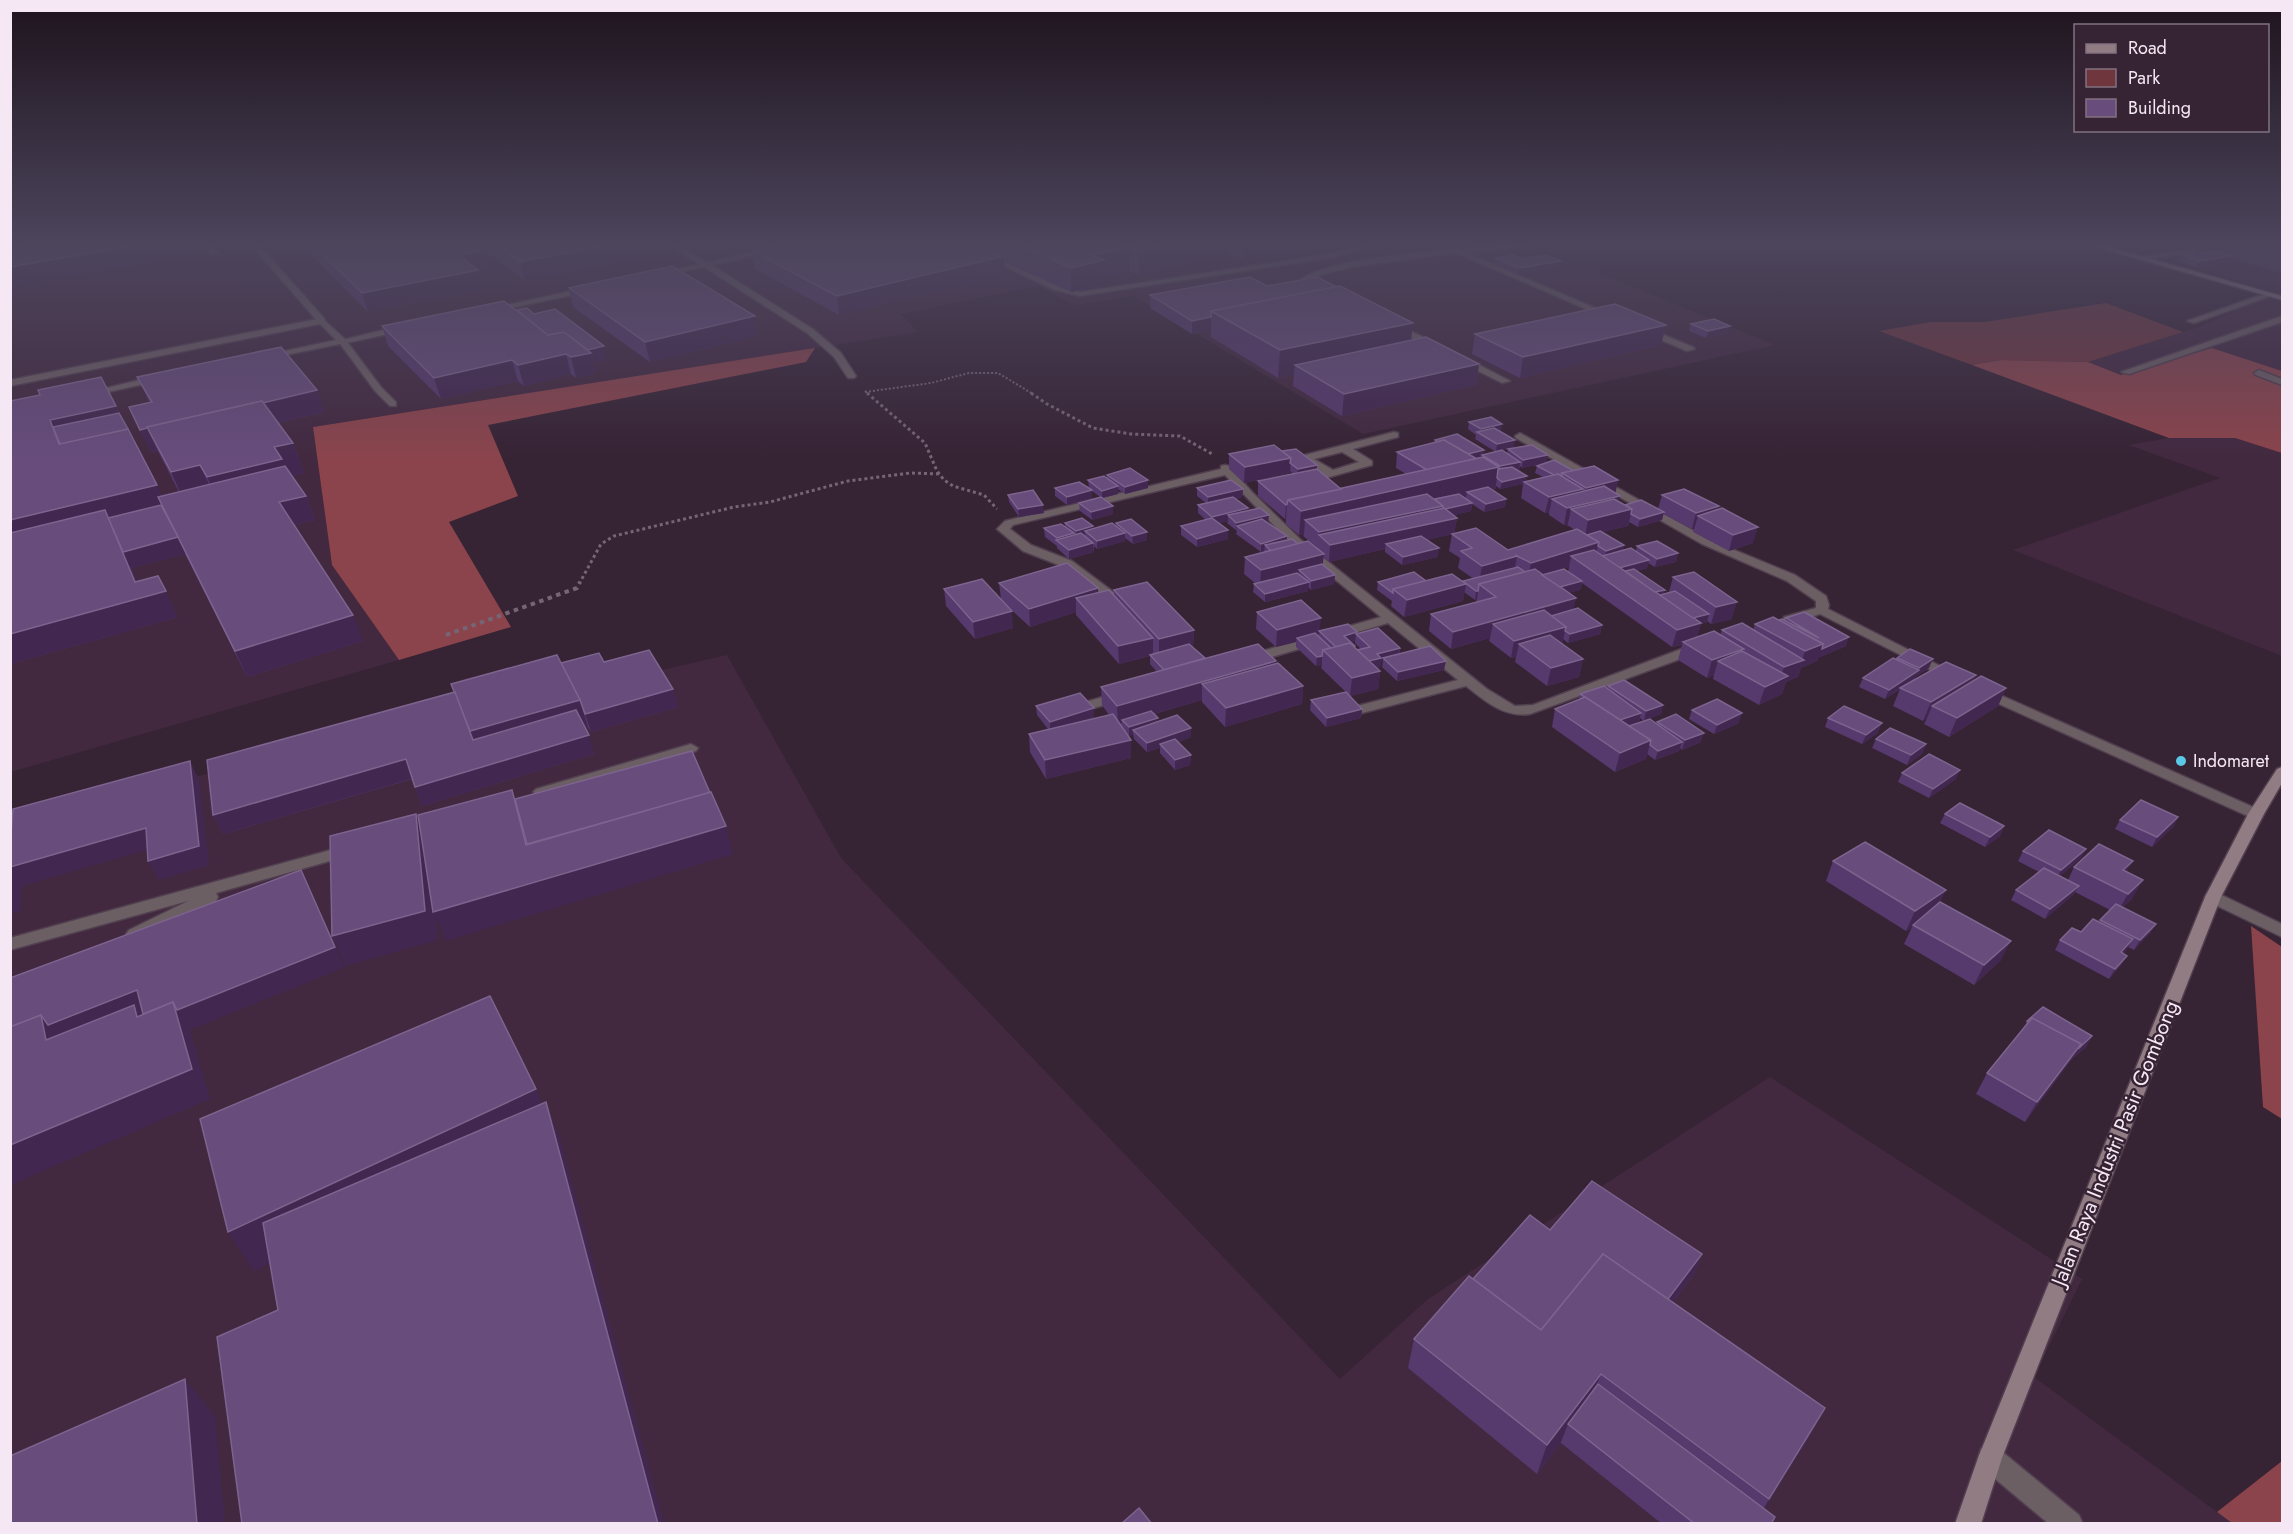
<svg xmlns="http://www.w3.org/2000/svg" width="2293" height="1534" font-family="Jost,sans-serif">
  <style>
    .built { fill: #422940 }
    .green { fill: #70363d }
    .forest { fill: #8b444c }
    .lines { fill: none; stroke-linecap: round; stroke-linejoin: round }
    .service-casing { stroke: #513f4f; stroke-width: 3 }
    .minor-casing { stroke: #513f4f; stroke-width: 3 }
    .tertiary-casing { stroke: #513f4f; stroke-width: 3 }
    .secondary-casing { stroke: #513f4f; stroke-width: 3 }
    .path-far2 { stroke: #766574; stroke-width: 2; stroke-dasharray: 2 2; stroke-linecap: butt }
    .path-far1 { stroke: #766574; stroke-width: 3; stroke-dasharray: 3 3; stroke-linecap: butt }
    .path { stroke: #766574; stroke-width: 4; stroke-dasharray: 4.5 4.5; stroke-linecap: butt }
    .service { fill: #6c5f64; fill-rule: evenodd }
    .minor { fill: #6c5f64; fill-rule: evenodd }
    .tertiary { fill: #6c5f64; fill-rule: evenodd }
    .secondary { fill: #917c84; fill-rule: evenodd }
    .wall { fill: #56396d; fill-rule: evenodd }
    .shaded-wall { fill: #422850 }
    .building { fill: #674c7c; stroke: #7d648e; stroke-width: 1.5 }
    .poi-dot { fill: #5ac8e6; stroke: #362334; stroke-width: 2 }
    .labels { text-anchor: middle; stroke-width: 5; stroke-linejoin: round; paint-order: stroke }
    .poi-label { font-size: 18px; fill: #f5e8f4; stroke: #362334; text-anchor: start }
    .near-street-label { font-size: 21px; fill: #f5e8f4; stroke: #362334 }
  </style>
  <rect width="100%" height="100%" fill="#362334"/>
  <g class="built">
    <polygon points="11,245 1487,245 1577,264 1775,345 1363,434 1134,296 1074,305 1039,286 901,314 918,332 313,427 332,565 399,660 11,772"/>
    <polygon points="2119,245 2282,245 2282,371 2212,348 2121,375 2088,362 2199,327 2276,292"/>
    <polygon points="2169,438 2235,438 2282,453 2282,656 2013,550 2220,478 2129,445"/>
    <polygon points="727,655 841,858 1340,1379 1428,1299 1770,1077 2082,1279 2034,1377 2232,1523 11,1523 10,819"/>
  </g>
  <polygon class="green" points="2106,303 2183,332 2088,362 2001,360 1972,365 1879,331 1931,322 1985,322"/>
  <g class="forest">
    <polygon points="815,348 806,362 488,425 518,496 449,522 511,627 399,660 332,565 313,427"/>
    <polygon points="2212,348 2282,371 2282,453 2235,438 2169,438 1972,365 2001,360 2088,362 2121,375"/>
    <polygon points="2251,926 2282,947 2282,1119 2263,1107"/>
    <polygon points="2282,1461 2282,1523 2232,1523 2217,1512"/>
  </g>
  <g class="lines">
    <defs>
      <g id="service">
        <polygon points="204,245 211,245 218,253 211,255"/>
        <polygon points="669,245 678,245 710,265 703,267"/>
        <polygon points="959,245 969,245 1060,286 1080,292 1330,254 1365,245 1379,245 1330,258 1080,296 1054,290"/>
        <path d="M1499,245H1537L1467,253L1616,317L1609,319L1456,253L1352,267L1317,276L1310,280L1321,287L1322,289L1318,291L1300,280C1327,257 1459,249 1499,245Z"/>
        <polygon points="1394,323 1440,345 1441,347 1434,349 1391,328 1391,324"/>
        <polygon points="1645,327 1693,347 1695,349 1687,351 1642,332 1641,330"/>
        <polygon points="339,339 345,339 381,387 396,402 396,406 390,406 375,391 338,341"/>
        <polygon points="1458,357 1464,357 1510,381 1502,383 1458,361"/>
        <polygon points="2259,370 2282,379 2282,385 2256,375 2254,373"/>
        <path d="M1394,432L1398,433V437L1353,449L1372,461V465L1305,484L1300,481L1323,473L1301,460V456ZM1342,452L1359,462L1333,470L1314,459Z"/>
        <polygon points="691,744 698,748 696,751 541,797 533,792 536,789"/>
        <polygon points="349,845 355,846 357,850 355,854 216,893 218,897 216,901 141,938 129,938 126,934 129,930 188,901 10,950 10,938"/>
        <polygon points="1990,1446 1999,1449 2079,1515 2083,1524 2049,1524 1981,1467 1978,1458 1981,1449"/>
      </g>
      <g id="minor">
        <polygon points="251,245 259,245 325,319 325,323 319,323"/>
        <polygon points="786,245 802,245 712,265 813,329 841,353 856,376 854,378 848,378 834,357 807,333 704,267 660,276 656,274"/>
        <polygon points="2194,248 2197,248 2197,252 2139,260 2135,258"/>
        <polygon points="589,287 592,287 592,291 492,312 488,309"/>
        <polygon points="2267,293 2274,295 2194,323 2187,321"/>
        <polygon points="2282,316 2282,322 2129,374 2121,372"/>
        <polygon points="404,325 408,328 407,330 342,344 338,341"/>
        <polygon points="1520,433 1710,540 1795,575 1826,596 1829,605 1828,609 1960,676 1958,679 1948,679 1820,614 1789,624 1784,623 1783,620 1784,617 1816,608 1816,601 1787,581 1702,544 1516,438 1515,436"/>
        <path d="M1225,465L1229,466L1252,492L1301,540L1487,689L1515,706L1533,705L1692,645L1697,644L1704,648L1702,651L1530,714C1504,718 1485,701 1466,686L1362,713L1355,709L1357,706L1458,680L1388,623L1255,662H1245L1243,659L1245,656L1381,617L1293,545L1225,475L1013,525L1010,529L1031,545L1072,561L1120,597L1122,600L1116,604L1064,567L1023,551L997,529L1005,521L1221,469V466Z"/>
        <polygon points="1982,687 2262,811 2264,814 2256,819 2250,817 1977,694 1975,691"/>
        <polygon points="1120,692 1125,693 1127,696 1125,699 1094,708 1087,704 1089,701"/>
        <polygon points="2213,891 2282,924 2282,937 2207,901 2205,897 2207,893"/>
      </g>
      <g id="tertiary">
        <polygon points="322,318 345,339 345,343 266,359 261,356 336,340 320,324 10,386 10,380"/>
        <polygon points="160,375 165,378 163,380 90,396 85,393"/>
      </g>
      <g id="secondary">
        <polygon points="2089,245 2102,245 2282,296 2282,300"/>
        <polygon points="2282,767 2282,783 2264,814 2221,897 2002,1458 1981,1524 1955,1524 1978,1458 2205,897 2248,814 2277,769"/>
      </g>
    </defs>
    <use href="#service" class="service-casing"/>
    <use href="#minor" class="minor-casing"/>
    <use href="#tertiary" class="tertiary-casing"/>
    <use href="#secondary" class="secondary-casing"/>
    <g class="path-far2">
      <polyline points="865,391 869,394"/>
      <polyline points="865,392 931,383 969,373 998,373 1033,394"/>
    </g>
    <g class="path-far1">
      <polyline points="867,393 925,443 937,471 944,480 953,486 984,495 997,509"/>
      <polyline points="1031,393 1047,404 1093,428 1131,434 1180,436 1214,455"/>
      <polyline points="579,584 601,544 614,536 734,507 770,502 848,481 910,473 940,474"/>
    </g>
    <polyline class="path" points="446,635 577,588 580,582"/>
    <use href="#service" class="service"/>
    <use href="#minor" class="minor"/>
    <use href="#tertiary" class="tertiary"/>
    <use href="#secondary" class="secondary"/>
  </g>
  <g class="wall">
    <polygon points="305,245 635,245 638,258 525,281 487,252 485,252 490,269 478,271 483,289 368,312 307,251"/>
    <polygon points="779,245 1315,245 1285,253 1280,251 1243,260 1227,254 1139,275 1129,271 1104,277 1104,285 1071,292 1004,262 1005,275 839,315 755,269 752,251"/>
    <polygon points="2038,245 2056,245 2047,248"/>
    <polygon points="2124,245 2167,245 2150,249 2136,249"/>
    <polygon points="2196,245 2283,245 2283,274 2232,257 2230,262 2196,267 2179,261 2182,255 2213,251"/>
    <polygon points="1496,258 1521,259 1559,267 1518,274 1495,264"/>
    <polygon points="1267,286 1411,340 1479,364 1476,385 1342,416 1293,386 1294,374 1278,378 1211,337 1211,331 1192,334 1150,308 1150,295"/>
    <polygon points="569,288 758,336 650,362 573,307"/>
    <polygon points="517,310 534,314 607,360 594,363 596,373 576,378 571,374 524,386 518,381 441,399 388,346 382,326"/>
    <polygon points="1691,324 1729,333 1706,338 1689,331"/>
    <polygon points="1666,325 1661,345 1520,378 1472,354 1475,334"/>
    <polygon points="101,377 162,496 179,492 158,451 151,452 129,407 150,403 137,377 325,412 278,423 293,443 304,473 292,476 306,496 315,520 294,525 363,641 247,677 185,554 131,568 130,565 137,582 178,617 10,664 10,401 40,395"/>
    <polygon points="1469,422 1501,432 1514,448 1496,452 1475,439 1476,435 1468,429"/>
    <path d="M1435,440L1484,450L1483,454H1507L1508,449L1574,471L1618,480L1615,493L1618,501L1625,505L1658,509L1662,495L1718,510L1753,543L1729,551L1693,532L1694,529H1692L1663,514L1662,520L1638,527L1629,522L1628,526L1602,532L1623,550L1636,551L1637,546L1678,553L1676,562L1655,567L1648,563L1647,568L1637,571L1664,594L1669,592L1673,577L1694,572L1732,619L1711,624L1707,621V622L1701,624L1697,637L1720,635L1722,630H1753L1755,624L1779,620H1786V618L1846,646L1818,658L1817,661L1801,668L1798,677L1786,682L1782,694L1759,705L1713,679L1714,675L1707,678L1678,660L1682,645L1672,647L1582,583L1580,590L1568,593L1576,598L1573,609L1602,625L1600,634L1568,643L1563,639L1562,644L1583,659L1579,677L1547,686L1515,662L1516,657L1511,658L1489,641L1490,638L1451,649L1429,631L1431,614L1477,602L1476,601L1477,599L1475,600L1464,592L1463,601L1404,617L1391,606L1392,601L1377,590L1378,582L1426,581L1463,582L1474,579L1458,568L1460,558L1449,551L1452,534L1427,540L1438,557L1402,565L1385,552V549L1329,562L1323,557V565L1335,575L1334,584L1311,590L1308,587V591L1265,602L1253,592L1254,584L1255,583L1244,574L1245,557L1264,552V551L1261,552L1236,534L1237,531L1227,523L1228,521L1219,523L1228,530V539L1197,547L1181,535V526L1206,520L1198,513V505L1206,503L1197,496V488L1243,489L1242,497L1236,499L1248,511L1268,523L1287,540L1318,548L1303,536L1304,534L1299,535L1286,524V520L1258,496V481L1293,474L1290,471V473L1244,483L1229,469V454L1282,451L1317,469L1341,489L1406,474L1396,468L1397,452L1434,443ZM1546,463L1537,466L1535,473L1543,477L1526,481L1517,470H1519L1520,466L1522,468ZM1523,484L1521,498L1545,513H1549V515L1564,525L1568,524L1567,525L1575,530L1508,550L1454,534L1457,518L1454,515L1471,511L1472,504L1484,512L1505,507L1506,499L1493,491L1495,490L1496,486L1500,489ZM1569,567L1568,572L1548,574Z"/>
    <polygon points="1107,475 1148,488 1125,494 1118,489 1118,494 1103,498 1113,514 1092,520 1080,511 1079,503 1100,497 1092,491 1092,498 1067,505 1055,496 1055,488 1089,488 1088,480 1107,478"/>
    <polygon points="1008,495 1044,513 1019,517 1009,502"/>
    <polygon points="1065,523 1093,529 1116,526 1116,523 1147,540 1133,544 1125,538 1125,541 1097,549 1094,546 1094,552 1069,559 1057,548 1057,546 1045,537 1044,528 1065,526"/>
    <polygon points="999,583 1098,588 1098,593 1114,596 1114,590 1194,630 1193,647 1205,658 1276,663 1303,686 1302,704 1225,727 1202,702 1202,700 1154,714 1157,722 1191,728 1191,737 1178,742 1191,755 1190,765 1175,770 1160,753 1160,748 1147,752 1134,739 1133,734 1129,736 1126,733 1131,758 1046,779 1030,752 1029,734 1048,729 1037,715 1036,706 1094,717 1080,722 1109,715 1102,705 1101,687 1157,672 1150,664 1150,656 1119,664 1076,615 1076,612 1030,627 1006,605 1013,628 975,639 946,606 944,589 1001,599"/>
    <path d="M1257,612L1320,631L1357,634L1400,648V654L1444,670L1397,681L1382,667L1383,661L1381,662L1380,667L1377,668L1380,671L1378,689L1350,696L1321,668L1322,665L1316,666L1296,647V642L1276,647L1256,629ZM1355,641V643L1361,649L1357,650L1351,642Z"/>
    <polygon points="1897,658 1929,668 1916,676 1915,679 1974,681 2006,688 1998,706 1949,737 1924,724 1927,718 1923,721 1893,706 1900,689 1885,699 1859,687 1863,678 1896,659"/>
    <polygon points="604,662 678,707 591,732 588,727 585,728 594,754 422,806 412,779 223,834 213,815 561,663"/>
    <polygon points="1608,686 1663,705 1661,714 1644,721 1640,718 1639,722 1628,725 1629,726 1657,724 1657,722 1701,742 1682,750 1680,748 1679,751 1655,760 1647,754 1646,759 1615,772 1552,727 1555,709 1579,700 1580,694 1607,688"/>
    <polygon points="1311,700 1362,709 1361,718 1326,727 1310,710"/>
    <polygon points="1692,710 1739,723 1714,734 1689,719"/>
    <polygon points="1828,718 1878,733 1862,744 1825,727"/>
    <polygon points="1876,739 1926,744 1922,754 1907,765 1872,748"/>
    <polygon points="1902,773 1956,779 1929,798 1898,782"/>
    <polygon points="1945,814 2004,826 2000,836 1985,847 1940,823"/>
    <polygon points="2178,817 2173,827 2152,847 2115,829 2120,820"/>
    <polygon points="2086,849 2081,858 2060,876 2068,880 2074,867 2127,872 2132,899 2123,907 2156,924 2150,933 2134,950 2128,947 2123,954 2127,956 2121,965 2109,979 2055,950 2060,940 2081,932 2099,922 2110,910 2075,892 2073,895 2045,919 2011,900 2016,890 2039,872 2018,861 2023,851"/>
    <polygon points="1833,861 2001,960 1974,985 1904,944 1912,927 1906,931 1826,881"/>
    <polygon points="2027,1021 2092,1036 2086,1047 2072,1059 2025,1122 1976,1094 1987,1073 2022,1031"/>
    <polygon points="1550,1230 1702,1254 1694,1274 1673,1302 1825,1408 1809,1437 1764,1509 1772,1524 1662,1524 1561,1443 1561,1442 1537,1474 1408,1368 1414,1339 1473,1279"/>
  </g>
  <g class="shaded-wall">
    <polygon points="10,245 186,245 189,253 162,258 163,261 10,287"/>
    <polygon points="469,245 485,245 487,252 485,252 490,269 478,271 483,289 368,312 362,293 459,255"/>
    <polygon points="608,245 635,245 638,258 525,281 520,262"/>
    <polygon points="1163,245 1227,245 1227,254 1139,275 1139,251"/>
    <polygon points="1244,245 1281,245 1280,251 1243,260"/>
    <polygon points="1285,245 1315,245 1285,253"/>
    <polygon points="2151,245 2167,245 2150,249"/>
    <polygon points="1129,247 1129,271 1104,277 1104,285 1071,292 1071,268 1092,255"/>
    <polygon points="1004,256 1005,275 839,315 837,296"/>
    <polygon points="2233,256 2230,262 2196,267 2199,261"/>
    <polygon points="1561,261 1559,267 1518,274 1519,268"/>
    <polygon points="755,316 758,336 650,362 645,342"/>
    <polygon points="1211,317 1211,331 1192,334 1192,321"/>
    <polygon points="1413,323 1410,349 1295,365 1294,374 1278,378 1280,350"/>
    <polygon points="1666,325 1661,345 1520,378 1523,357"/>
    <polygon points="1730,326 1729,333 1706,338 1708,331"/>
    <polygon points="604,346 607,360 594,363 596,373 576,378 571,357 582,351"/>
    <polygon points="566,354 571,374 524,386 518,365"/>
    <polygon points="512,360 518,381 441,399 434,378"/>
    <polygon points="1479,364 1476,385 1342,416 1344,394"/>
    <polygon points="317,390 325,412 159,450 147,428"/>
    <polygon points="116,406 126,428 71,467 50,420"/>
    <polygon points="1502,424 1501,432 1480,434 1481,429"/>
    <polygon points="147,428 158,451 151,452 140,430"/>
    <polygon points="1515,440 1514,448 1496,452 1497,444"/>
    <polygon points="293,443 304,473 289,477 221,508 207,477 274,447"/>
    <polygon points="1484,450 1481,458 1460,463 1461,455"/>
    <polygon points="1548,455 1547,463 1522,468 1523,460"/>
    <polygon points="1291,458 1290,473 1244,483 1245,467"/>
    <polygon points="1520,462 1519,470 1498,474 1500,466"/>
    <polygon points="200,465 214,495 185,503 171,472"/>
    <polygon points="1317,465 1317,473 1297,477 1298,469"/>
    <polygon points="1499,467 1495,490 1472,496 1467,492 1466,497 1435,504 1305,520 1304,534 1299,535 1301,511"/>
    <polygon points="1527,476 1525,483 1524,482 1523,484 1500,489 1502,482"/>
    <polygon points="1148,480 1148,488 1125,494 1125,487"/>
    <polygon points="1618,480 1615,496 1583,504 1586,488"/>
    <polygon points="157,485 168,508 178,537 186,554 131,568 130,565 144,597 158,576 178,617 10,664 10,520"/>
    <polygon points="1118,486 1118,494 1102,498 1102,491"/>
    <polygon points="1243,489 1242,497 1208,505 1208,497"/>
    <polygon points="1583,489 1580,505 1552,499 1549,513 1545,513 1549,497"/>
    <polygon points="1092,490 1092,498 1067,505 1067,497"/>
    <polygon points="306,496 315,520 289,526 279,502"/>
    <polygon points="1620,496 1616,512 1571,509 1568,524 1564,525 1567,508"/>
    <polygon points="1506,499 1505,507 1484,512 1486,504"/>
    <polygon points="1472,503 1471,511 1442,518 1457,518 1454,534 1391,548 1386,544 1385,549 1329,562 1330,545 1319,536 1319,532 1443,506"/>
    <polygon points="1287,504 1286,520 1285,521 1286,505"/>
    <polygon points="1043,505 1044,513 1019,517 1018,509"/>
    <polygon points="1113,506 1113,514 1092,520 1091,512"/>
    <polygon points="1719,506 1714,522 1698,516 1694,529 1692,529 1696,513"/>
    <polygon points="1248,508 1248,516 1228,515 1228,521 1212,525 1212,517"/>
    <polygon points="1632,509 1628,526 1585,537 1588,520"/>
    <polygon points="1664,512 1662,520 1638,527 1640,519"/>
    <polygon points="1269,515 1268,523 1237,526 1236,531 1236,523"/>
    <polygon points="1093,526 1093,534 1085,531 1085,536 1076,539 1076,531"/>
    <polygon points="1758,527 1753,543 1729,551 1733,535"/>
    <polygon points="1228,530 1228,539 1197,547 1197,539"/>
    <polygon points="1147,532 1147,540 1133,544 1132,536"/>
    <polygon points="1074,533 1074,541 1057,541 1057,538"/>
    <polygon points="1125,533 1125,541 1097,549 1097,541"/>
    <polygon points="1287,536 1287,544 1265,545 1264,551 1261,552 1261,544"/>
    <polygon points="1599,542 1595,558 1571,556 1569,567 1530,579 1528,577 1531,563"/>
    <polygon points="1093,543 1094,552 1069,559 1069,550"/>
    <polygon points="1624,545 1623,553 1604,559 1606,551"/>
    <polygon points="1439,548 1438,557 1402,565 1403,557"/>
    <polygon points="1678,553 1676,562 1655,567 1657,559"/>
    <polygon points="1324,554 1322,570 1299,570 1298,577 1260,587 1261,570"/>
    <polygon points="1517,556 1514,573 1479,583 1482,566"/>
    <polygon points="1649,560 1647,568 1621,575 1613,569"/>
    <polygon points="1335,575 1334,584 1311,590 1311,581"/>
    <polygon points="1582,581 1580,590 1554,597 1555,588"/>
    <polygon points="1309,582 1308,591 1265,602 1265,594"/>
    <polygon points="1466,584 1463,601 1404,617 1407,600"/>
    <polygon points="1098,588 1098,605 1076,598 1076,612 1030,627 1029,609"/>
    <polygon points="1665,590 1663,598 1649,594"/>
    <polygon points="1476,591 1478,591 1477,599 1475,600"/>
    <polygon points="1576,598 1572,616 1493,624 1490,638 1451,649 1453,632"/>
    <polygon points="1737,602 1732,619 1711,624 1716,607"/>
    <polygon points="1012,611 1013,628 975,639 973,622"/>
    <polygon points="1709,614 1707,622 1701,624 1696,641 1683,642 1682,645 1672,647 1677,630 1687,620"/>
    <polygon points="353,615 363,641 247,677 235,651"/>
    <polygon points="1321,618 1319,635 1300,641 1297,638 1296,642 1276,647 1277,630"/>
    <polygon points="1602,625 1600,634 1568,643 1570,634"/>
    <polygon points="1566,627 1562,644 1519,644 1516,657 1511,658 1514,641"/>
    <polygon points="1194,630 1193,647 1159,656 1159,639"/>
    <polygon points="1357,632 1357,635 1356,634 1355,641 1343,645 1344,636"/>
    <polygon points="1849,637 1846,646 1818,658 1817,661 1801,668 1798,677 1786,682 1782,694 1759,705 1765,687 1780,680 1784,667 1802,660 1805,651 1823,644"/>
    <polygon points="1153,638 1153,655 1119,664 1118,646"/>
    <polygon points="1400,648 1399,657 1383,658 1383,661 1381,662 1380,667 1366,671 1367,662 1377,654"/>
    <polygon points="1744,649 1739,667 1718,661 1714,675 1707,678 1712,660"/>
    <polygon points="1322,656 1322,665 1316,666 1317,657"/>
    <polygon points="1583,659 1579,677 1547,686 1551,668"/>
    <polygon points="1933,659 1929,668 1885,699 1889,690"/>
    <polygon points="1276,661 1275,679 1202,684 1202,700 1125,722 1122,720 1122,723 1118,724 1117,706"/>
    <polygon points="1446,661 1444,670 1397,681 1398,672"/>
    <polygon points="1380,671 1378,689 1350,696 1352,678"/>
    <polygon points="1976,675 1968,693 1932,706 1927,718 1923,721 1931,702"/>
    <polygon points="1303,686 1302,704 1225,727 1226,708"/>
    <polygon points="2006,688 1998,706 1949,737 1957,718"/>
    <polygon points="673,689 678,707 591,732 585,714"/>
    <polygon points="580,700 588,727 480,759 470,731"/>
    <polygon points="1663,705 1661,714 1644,721 1646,711"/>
    <polygon points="1094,708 1094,717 1050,731 1050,722"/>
    <polygon points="1362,709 1361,718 1326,727 1327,718"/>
    <polygon points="1641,713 1639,722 1615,730 1617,721"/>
    <polygon points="1742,713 1739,723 1714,734 1717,725"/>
    <polygon points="1158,718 1157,727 1133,730 1133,734 1129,736 1129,727"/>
    <polygon points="1882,723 1878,733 1862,744 1866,735"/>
    <polygon points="1191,728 1191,737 1163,747 1160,744 1160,748 1147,752 1147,743"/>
    <polygon points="1704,733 1701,742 1682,750 1685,740"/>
    <polygon points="589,735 594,754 422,806 415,787"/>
    <polygon points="1131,740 1131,758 1046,779 1045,760"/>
    <polygon points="1651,740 1646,759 1615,772 1620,753"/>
    <polygon points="1682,742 1679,751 1655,760 1658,751"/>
    <polygon points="1926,744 1922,754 1907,765 1911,755"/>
    <polygon points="1191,755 1190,765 1175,770 1175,760"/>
    <polygon points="406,759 414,778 223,834 213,815"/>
    <polygon points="190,761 199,780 209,865 159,880 148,861"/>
    <polygon points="1960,770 1956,779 1929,798 1933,789"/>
    <polygon points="10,804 25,828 146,828 156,847 22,886 20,911 10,914"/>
    <polygon points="416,814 427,843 726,826 733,854 446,941 435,915 438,940 346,966 332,936"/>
    <polygon points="2178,817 2173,827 2152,847 2157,837"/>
    <polygon points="2004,826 2000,836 1985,847 1990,837"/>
    <polygon points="2086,849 2081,858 2056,880 2061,870"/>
    <polygon points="2133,861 2122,880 2123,870"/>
    <polygon points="301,870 345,967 190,1030 210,1099 10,1185 10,1065 41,1015 137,990 149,1010 140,1014 146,1023 173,1002"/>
    <polygon points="2143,880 2132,899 2117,913 2128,894"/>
    <polygon points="2079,886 2073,895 2045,919 2050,909"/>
    <polygon points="1946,890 1937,909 1913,925 1912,927 1906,931 1915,911"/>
    <polygon points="2156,924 2150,933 2134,950 2140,940"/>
    <polygon points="2133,939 2127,949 2115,962 2121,952"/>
    <polygon points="2011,941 2001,960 1974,985 1984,965"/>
    <polygon points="2127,956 2121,965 2109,979 2115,969"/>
    <polygon points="2092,1036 2086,1047 2072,1059 2025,1122 2037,1102 2081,1044"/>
    <polygon points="536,1089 552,1128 254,1271 228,1232"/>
    <polygon points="546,1102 561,1142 664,1524 658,1524"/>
    <polygon points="1702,1254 1694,1274 1654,1327 1662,1307"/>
    <polygon points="1601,1374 1590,1404 1568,1424 1561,1442 1537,1474 1547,1445"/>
    <polygon points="185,1379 215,1417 225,1524 197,1524"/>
    <polygon points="1825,1408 1809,1437 1755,1524 1769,1499"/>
  </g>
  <g class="building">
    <polygon points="33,245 138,245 10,267 10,249"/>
    <polygon points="313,245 478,245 485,250 459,255 478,270 362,293"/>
    <polygon points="497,245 608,245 520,262"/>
    <polygon points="779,245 977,245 1004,256 837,296 752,251"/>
    <polygon points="1020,245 1163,245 1139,251 1129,247 1092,255 1104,260 1071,268"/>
    <polygon points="2216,251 2233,256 2199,261 2182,255"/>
    <polygon points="1512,255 1521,259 1546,255 1561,261 1519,268 1496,258"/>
    <polygon points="672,266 755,316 645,342 569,288"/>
    <polygon points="1250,277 1267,286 1317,277 1337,287 1211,311 1211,317 1192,321 1150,295"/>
    <polygon points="1340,286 1413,323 1280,350 1211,311"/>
    <polygon points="504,301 548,335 564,332 591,353 571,357 566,354 518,365 512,360 434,378 382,326"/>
    <polygon points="1615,304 1666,325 1523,357 1475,334"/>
    <polygon points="527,308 534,314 555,309 604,346 588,350 564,332 548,335 517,310"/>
    <polygon points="1714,319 1730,326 1708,331 1691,324"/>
    <polygon points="1426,337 1479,364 1344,394 1295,365"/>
    <polygon points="281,347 317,390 263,403 262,401 147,427 147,428 140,430 129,407 152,402 137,377"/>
    <polygon points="101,377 116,406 50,420 59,444 128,429 157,485 10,520 10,401 40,395 38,390"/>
    <polygon points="262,401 293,443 274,447 282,459 207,477 200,465 171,472 147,427"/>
    <polygon points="119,413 128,429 60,444 53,427"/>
    <polygon points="1491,417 1502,424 1481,429 1469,422"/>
    <polygon points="1494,428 1515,440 1497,444 1477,432"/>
    <polygon points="1457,434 1484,450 1468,454 1444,440 1438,442 1435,440"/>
    <polygon points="1444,440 1477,459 1427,470 1397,452"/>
    <polygon points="1274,445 1291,458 1245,467 1229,454"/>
    <polygon points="1532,445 1548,455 1523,460 1508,449"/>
    <polygon points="1296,449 1317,465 1298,469 1290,463 1291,458 1282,451"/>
    <polygon points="1502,450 1520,462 1500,466 1482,455"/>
    <polygon points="1483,457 1499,467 1301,511 1288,500"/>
    <polygon points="1554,460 1574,471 1562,473 1562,476 1558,474 1554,475 1537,466"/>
    <polygon points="285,466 306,496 279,502 353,615 235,651 158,497"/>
    <polygon points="1594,466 1618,480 1586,488 1562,473"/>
    <polygon points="1512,467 1527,476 1502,482 1497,478 1498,469"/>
    <polygon points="1130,468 1148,480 1125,487 1107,475"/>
    <polygon points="1317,469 1341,489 1288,500 1287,504 1286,505 1258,481"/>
    <polygon points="1558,474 1583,489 1549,497 1524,482"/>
    <polygon points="1104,476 1118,486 1102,491 1088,480"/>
    <polygon points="1231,480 1243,489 1208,497 1197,488"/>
    <polygon points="1079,482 1092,490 1067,497 1055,488"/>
    <polygon points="1604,486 1620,496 1567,508 1552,499"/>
    <polygon points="1488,487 1506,499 1486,504 1467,492"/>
    <polygon points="1684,489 1719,506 1696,513 1662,495"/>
    <polygon points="1033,490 1043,505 1018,509 1008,495"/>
    <polygon points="1427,494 1443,506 1319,532 1305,520"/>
    <polygon points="1459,494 1472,503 1445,509 1443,509 1443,506 1435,499"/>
    <polygon points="1101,497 1113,506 1091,512 1079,503"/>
    <polygon points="1233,497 1248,508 1212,517 1198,505"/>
    <polygon points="1614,499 1632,509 1588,520 1571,509"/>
    <polygon points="1641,500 1664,512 1640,519 1631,514 1632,509 1625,505"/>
    <polygon points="161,505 178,537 123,552 108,518"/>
    <polygon points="1260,508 1269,515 1236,523 1228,515"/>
    <polygon points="1444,508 1457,518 1330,545 1319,535"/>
    <polygon points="1722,508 1758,527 1733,535 1698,516"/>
    <polygon points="105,510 135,582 158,576 166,591 10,634 10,533"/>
    <polygon points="1082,518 1093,526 1076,531 1065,523"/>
    <polygon points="1212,518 1228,530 1197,539 1181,526"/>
    <polygon points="1131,519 1147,532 1132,536 1116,523"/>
    <polygon points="1262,519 1287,536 1261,544 1237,526"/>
    <polygon points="1112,523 1125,533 1097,541 1085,531"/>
    <polygon points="1061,524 1074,533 1057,538 1044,528"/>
    <polygon points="1476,528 1508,550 1577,529 1599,542 1531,563 1515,555 1517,556 1482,566 1461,551 1472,548 1452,534"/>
    <polygon points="1600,531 1624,545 1606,551 1598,546 1599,542 1587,535"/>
    <polygon points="1081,533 1093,543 1069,550 1056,540"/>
    <polygon points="1421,536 1439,548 1403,557 1386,544"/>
    <polygon points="1292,539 1298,544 1271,551 1265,545"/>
    <polygon points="1308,541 1324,554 1261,570 1245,557"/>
    <polygon points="1657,541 1678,553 1657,559 1637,546"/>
    <polygon points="1631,548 1649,560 1619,568 1602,556"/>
    <polygon points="1594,550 1701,623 1677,630 1571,556"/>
    <polygon points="1067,563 1098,588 1029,609 999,583"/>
    <polygon points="1322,564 1335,575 1311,581 1299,570"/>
    <polygon points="1518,567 1525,572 1479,584 1478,591 1476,591 1463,581"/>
    <polygon points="1535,569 1576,598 1453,632 1431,614 1496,597 1479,584"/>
    <polygon points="1564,569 1582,581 1560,587 1542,575"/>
    <polygon points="1634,569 1665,590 1655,592 1625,571"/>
    <polygon points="1414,572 1426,581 1393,589 1393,593 1378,582"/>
    <polygon points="1694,572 1737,602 1716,607 1673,577"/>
    <polygon points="1297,573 1309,582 1265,594 1254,584"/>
    <polygon points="1452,574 1466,584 1407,600 1393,589"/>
    <polygon points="982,579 1012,611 973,622 944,589"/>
    <polygon points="1147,582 1194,630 1159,639 1114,590"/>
    <polygon points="1109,590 1153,638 1118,646 1076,598"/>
    <polygon points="1675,591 1709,614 1693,618 1660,595"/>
    <polygon points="1301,600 1321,618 1277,630 1257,612"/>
    <polygon points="1578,608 1602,625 1570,634 1565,631 1566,627 1551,616"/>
    <polygon points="1544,610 1566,627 1514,641 1493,624"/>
    <polygon points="1804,612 1849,637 1822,649 1823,644 1779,620 1782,619 1819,638 1786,618"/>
    <polygon points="1773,617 1823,644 1805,651 1755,624"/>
    <polygon points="1742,623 1804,660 1784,667 1722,630"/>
    <polygon points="1348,624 1357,632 1344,636 1355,646 1354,647 1350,643 1336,647 1319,631"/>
    <polygon points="1378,628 1400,648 1377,654 1381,658 1369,661 1357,650 1370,647 1356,634"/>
    <polygon points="1714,631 1744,649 1712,660 1683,642"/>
    <polygon points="1315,633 1331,648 1323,650 1322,656 1317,657 1297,638"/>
    <polygon points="1550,635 1583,659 1551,668 1519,644"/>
    <polygon points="1350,643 1380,671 1352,678 1323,650"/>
    <polygon points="1189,644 1205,658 1164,670 1150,655"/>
    <polygon points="1258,644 1276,661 1117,706 1101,687"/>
    <polygon points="1430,646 1446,661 1398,672 1383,658"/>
    <polygon points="1910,649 1933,659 1919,668 1897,658"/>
    <polygon points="649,650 673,689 585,714 580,700 561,663 599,653 604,662"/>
    <polygon points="1742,651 1788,676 1765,687 1718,661"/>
    <polygon points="557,655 580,700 470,731 451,684"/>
    <polygon points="1893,658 1919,670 1889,690 1863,678"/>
    <polygon points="1946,662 1976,675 1931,702 1900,688"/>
    <polygon points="1278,663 1303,686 1226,708 1202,684"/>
    <polygon points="1981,676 2006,688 1957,718 1932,706"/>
    <polygon points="1624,680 1663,705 1646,711 1608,686"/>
    <polygon points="1604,686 1641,713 1620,720 1580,694"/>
    <polygon points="455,692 473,740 576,710 589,735 415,787 406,759 213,815 207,760"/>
    <polygon points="1346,692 1362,709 1327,718 1311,700"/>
    <polygon points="1080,693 1094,708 1050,722 1036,706"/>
    <polygon points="1585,697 1651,740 1620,753 1555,709"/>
    <polygon points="1717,699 1742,713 1717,725 1692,710"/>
    <polygon points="1844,706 1882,723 1866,735 1828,718"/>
    <polygon points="1151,711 1158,718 1129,727 1122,720"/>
    <polygon points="1113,714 1131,740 1045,760 1029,734"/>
    <polygon points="1676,714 1704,733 1685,740 1657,722"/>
    <polygon points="1177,715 1191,728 1147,743 1133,730"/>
    <polygon points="1650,719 1682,742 1658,751 1650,745 1651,740 1629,726"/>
    <polygon points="1890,728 1926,744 1911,755 1876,739"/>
    <polygon points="1175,739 1191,755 1175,760 1160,744"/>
    <polygon points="692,751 710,793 527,844 515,799"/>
    <polygon points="1929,754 1960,770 1933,789 1902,773"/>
    <polygon points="190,761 199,846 148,861 146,828 10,867 10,850 13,809"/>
    <polygon points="512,790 526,845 711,792 726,826 433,912 418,815"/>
    <polygon points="2141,800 2178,817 2157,837 2120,820"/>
    <polygon points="1960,803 2004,826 1990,837 1945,814"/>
    <polygon points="416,814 425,911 332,936 330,836"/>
    <polygon points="2049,830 2086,849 2061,870 2023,851"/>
    <polygon points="1865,842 1946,890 1915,911 1833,861"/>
    <polygon points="2099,844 2133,861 2123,870 2143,880 2128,894 2074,867"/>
    <polygon points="2044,868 2079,886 2050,909 2016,890"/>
    <polygon points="301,870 335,947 177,1010 173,1002 143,1014 137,990 48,1025 41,1015 10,1027 10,978"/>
    <polygon points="1940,902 2011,941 1984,965 1913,925"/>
    <polygon points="2116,904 2156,924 2140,940 2100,920"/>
    <polygon points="2093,919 2133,939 2121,952 2127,956 2115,969 2060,940 2072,928 2081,932"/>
    <polygon points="490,996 536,1089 228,1232 200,1119"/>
    <polygon points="173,1002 192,1069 10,1145 10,1027 41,1015 46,1040 134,1005 137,1017"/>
    <polygon points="2043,1007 2092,1036 2078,1049 2081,1044 2032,1018 2029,1022 2027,1021"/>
    <polygon points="2032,1018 2081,1044 2037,1102 1987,1073"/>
    <polygon points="546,1102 658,1524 242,1524 217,1337 278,1310 263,1223"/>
    <polygon points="1592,1181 1702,1254 1668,1299 1603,1254 1541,1330 1473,1279 1530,1215 1550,1230"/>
    <polygon points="1603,1254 1825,1408 1769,1499 1601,1374 1547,1445 1414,1339 1469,1276 1541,1330"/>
    <polygon points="185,1379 197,1524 10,1524 10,1456"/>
    <polygon points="1598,1384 1775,1517 1771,1524 1695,1524 1568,1424"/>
    <polygon points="1139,1508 1152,1524 1121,1524"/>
  </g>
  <linearGradient id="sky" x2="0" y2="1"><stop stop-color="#1e131d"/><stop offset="0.53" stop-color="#4c455c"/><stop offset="1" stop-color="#4c455c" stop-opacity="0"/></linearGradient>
  <rect width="2293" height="460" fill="url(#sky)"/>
  <circle class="poi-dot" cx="2181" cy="761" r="6"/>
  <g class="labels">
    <g class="poi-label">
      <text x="2193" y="767">Indomaret</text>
    </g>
    <g class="near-street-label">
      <text transform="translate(2115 1143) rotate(-68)" y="7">Jalan Raya Industri Pasir Gombong</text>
    </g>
  </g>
  <rect width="2293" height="1534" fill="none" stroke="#f5e8f4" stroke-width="24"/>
  <rect x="2074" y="24" width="195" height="108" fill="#362334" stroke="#827281" stroke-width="1.5"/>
  <rect x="2086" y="44" width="30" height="9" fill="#917c84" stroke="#827281" stroke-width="1.5"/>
  <text x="2128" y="54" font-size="18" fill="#f5e8f4">Road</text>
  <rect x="2086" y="69" width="30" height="18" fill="#70363d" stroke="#827281" stroke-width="1.5"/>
  <text x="2128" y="84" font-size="18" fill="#f5e8f4">Park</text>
  <rect x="2086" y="99" width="30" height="18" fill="#674c7c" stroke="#827281" stroke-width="1.5"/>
  <text x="2128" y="114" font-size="18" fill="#f5e8f4">Building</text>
</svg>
